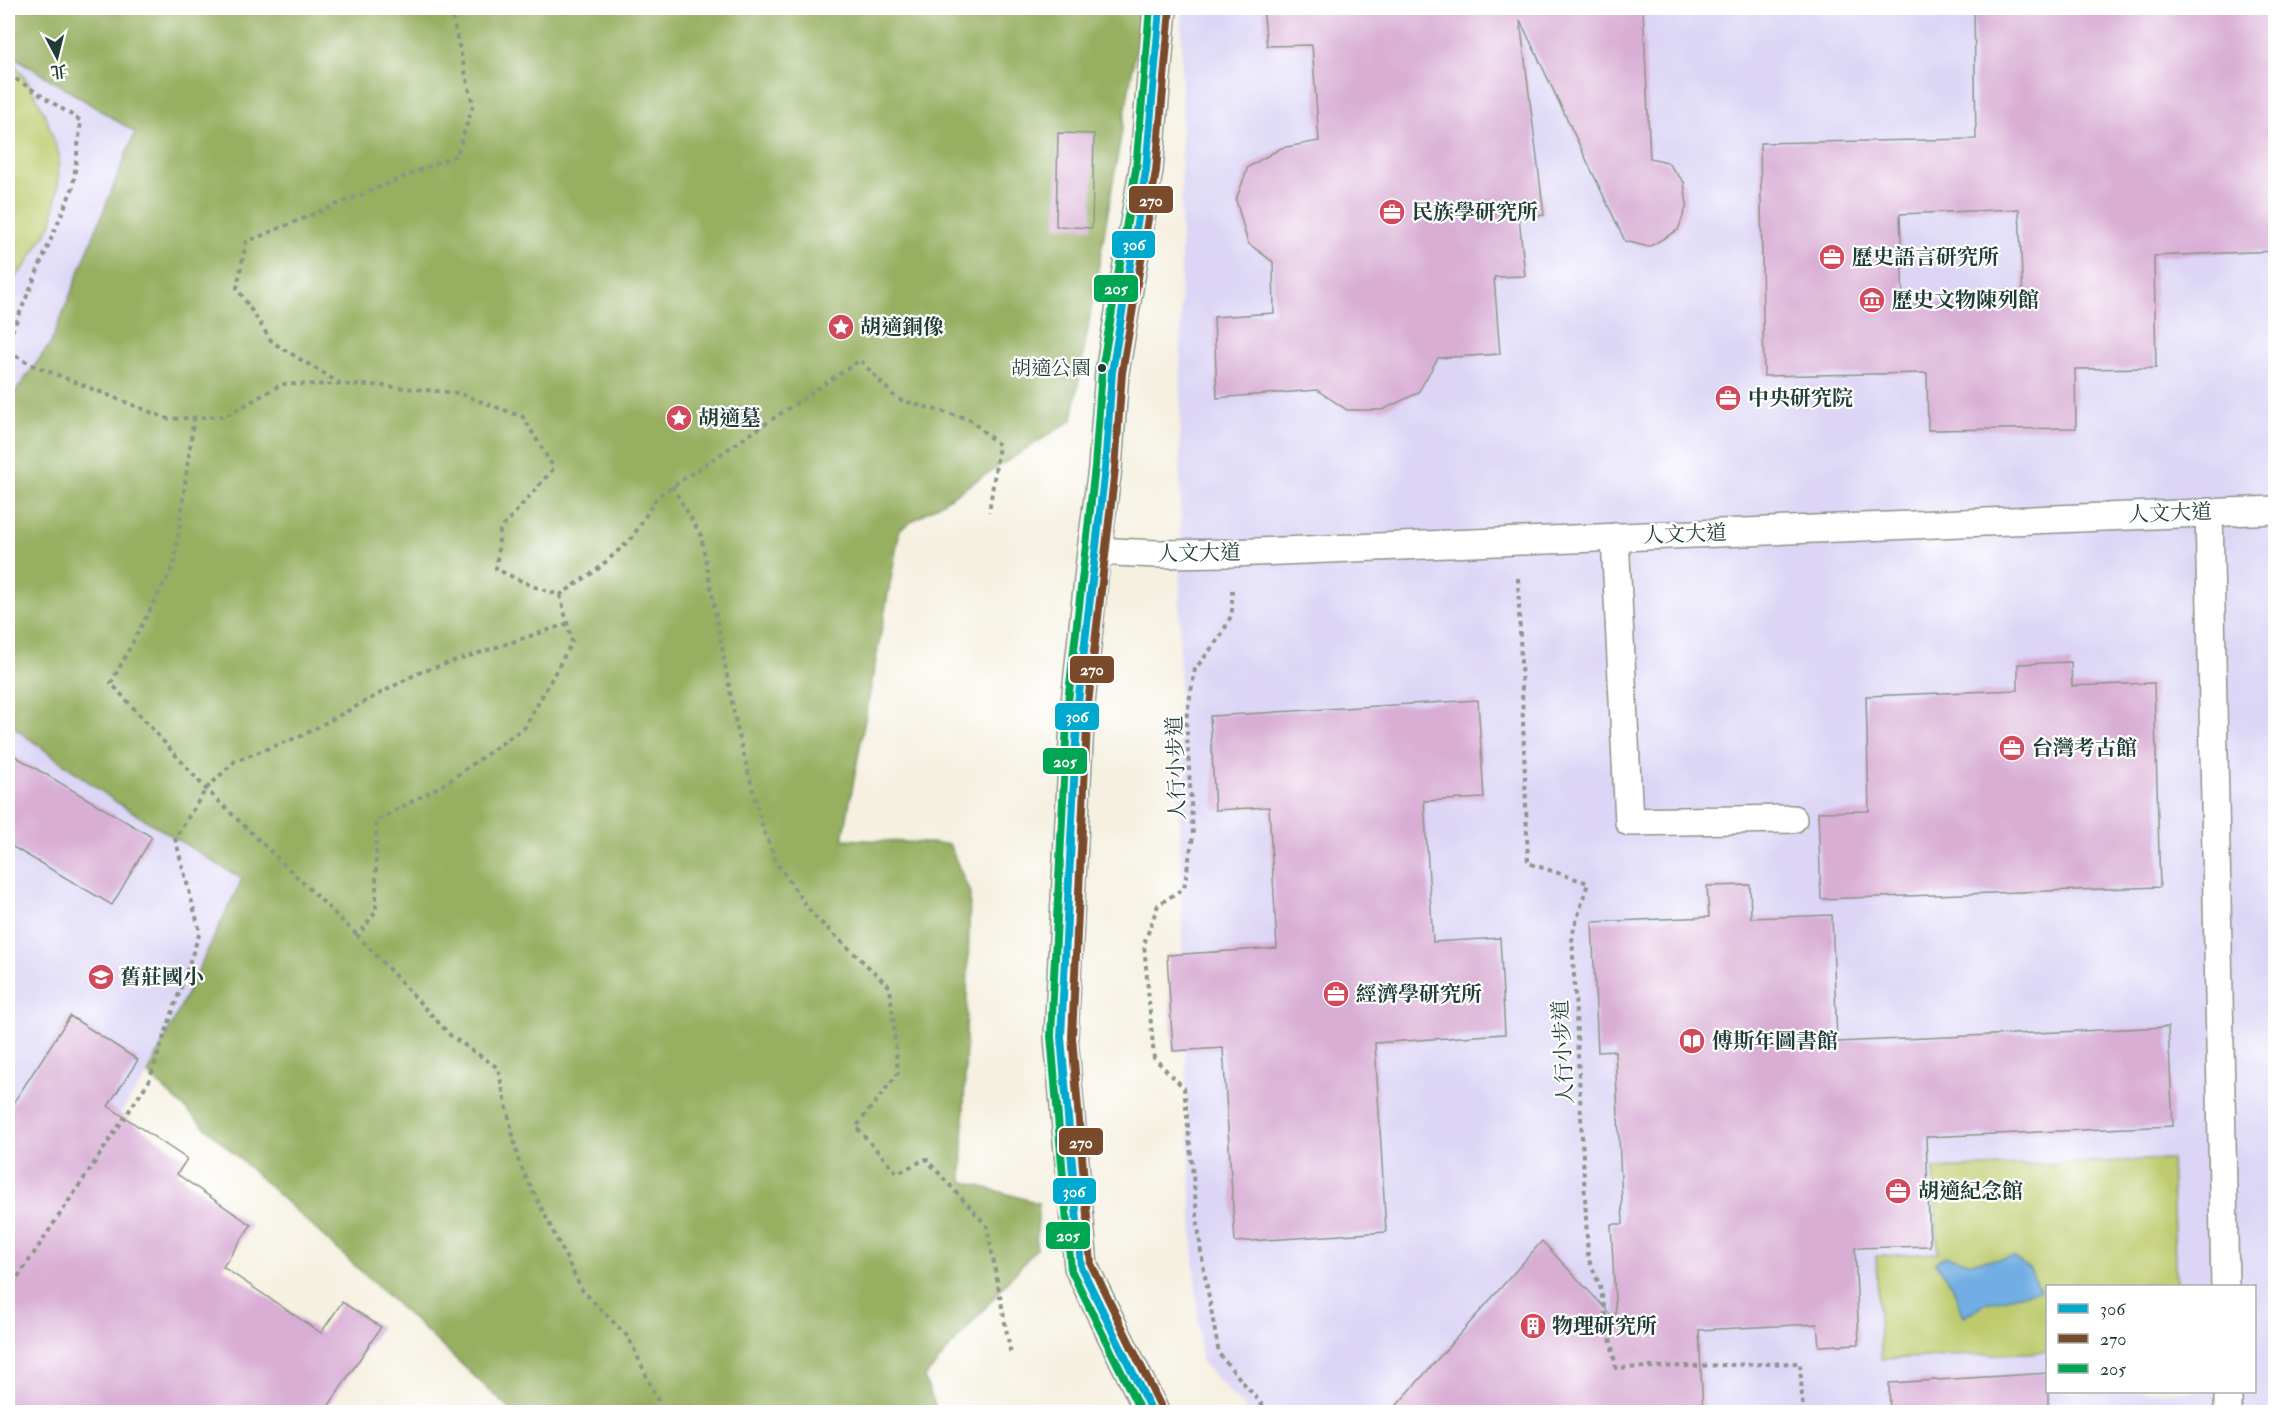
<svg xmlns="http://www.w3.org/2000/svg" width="2283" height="1420" font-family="'IM FELL Double Pica','Noto Serif TC',serif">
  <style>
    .built { fill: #dcd5f6; fill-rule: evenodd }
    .green { fill: #bdcb6d; stroke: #6e8450; stroke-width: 1.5 }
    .forest { fill: #96af60; stroke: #5a764a; stroke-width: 1.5 }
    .water { fill: #72aee3; stroke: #48768c; stroke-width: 1.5 }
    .building { fill: #d9aed5; fill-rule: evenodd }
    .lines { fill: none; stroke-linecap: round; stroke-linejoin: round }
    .lane-casing { stroke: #8a968a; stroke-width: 30 }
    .street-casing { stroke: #8a968a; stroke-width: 36 }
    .path { stroke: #8a968a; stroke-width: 4; stroke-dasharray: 4.5 4.5; stroke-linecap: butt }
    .lane { stroke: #fff; stroke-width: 27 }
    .street { stroke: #fff; stroke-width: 33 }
    .bus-1-casing { stroke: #fff; stroke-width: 12 }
    .bus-2-casing { stroke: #fff; stroke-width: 12 }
    .bus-3-casing { stroke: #fff; stroke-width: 12 }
    .bus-1 { stroke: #00a9ce; stroke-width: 8 }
    .bus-2 { stroke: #7a4b2a; stroke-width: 8 }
    .bus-3 { stroke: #00a651; stroke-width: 8 }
    .bus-dot { fill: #1f3d34; stroke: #fff; stroke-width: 2 }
    .labels { text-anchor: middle; stroke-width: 4.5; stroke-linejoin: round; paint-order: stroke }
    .bus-label { font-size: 20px; fill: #1f3d34; stroke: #fff; text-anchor: end }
    .poi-label { font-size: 21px; font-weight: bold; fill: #1f3d34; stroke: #fff; text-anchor: start }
    .street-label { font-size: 21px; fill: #1f3d34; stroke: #fff }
    .line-badge { stroke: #fff; stroke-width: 2 }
    .badge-label { font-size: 16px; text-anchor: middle; font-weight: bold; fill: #fff }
  </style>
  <rect width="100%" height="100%" fill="#fff"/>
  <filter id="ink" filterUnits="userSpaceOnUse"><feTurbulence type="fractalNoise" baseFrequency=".0167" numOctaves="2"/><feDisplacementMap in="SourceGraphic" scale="12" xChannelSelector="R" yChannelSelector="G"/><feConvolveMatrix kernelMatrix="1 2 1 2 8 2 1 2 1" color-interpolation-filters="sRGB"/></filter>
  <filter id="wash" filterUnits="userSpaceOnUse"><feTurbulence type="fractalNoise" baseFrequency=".008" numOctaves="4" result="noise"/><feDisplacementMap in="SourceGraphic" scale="24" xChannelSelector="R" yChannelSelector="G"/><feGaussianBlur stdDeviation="1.35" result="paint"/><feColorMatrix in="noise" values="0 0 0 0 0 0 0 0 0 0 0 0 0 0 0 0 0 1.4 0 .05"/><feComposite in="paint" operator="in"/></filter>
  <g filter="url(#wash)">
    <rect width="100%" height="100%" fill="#f5f0e0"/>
    <g class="built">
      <path d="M1182,8H2275V1412H1248L1201,1361L1193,1244L1184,1024L1179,789ZM2048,1286H2254V1392H2048Z"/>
      <polygon points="8,53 135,132 51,343 8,402"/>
      <polygon points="8,723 116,802 242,879 148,1074 8,1273"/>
    </g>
    <g class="green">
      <polygon points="8,56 30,85 45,114 59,155 58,185 52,223 26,265 8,286"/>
      <polygon points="2171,1159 2176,1286 2048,1286 2047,1352 1881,1359 1876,1256 1938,1253 1934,1169"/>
    </g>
    <polygon class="forest" points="8,8 1143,8 1072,420 900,529 843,839 949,844 970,893 962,1181 1039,1203 1036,1249 924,1378 938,1412 513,1412 148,1074 242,879 116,802 8,723 8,402 51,343 135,132 8,53"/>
    <polygon class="water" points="1946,1256 1969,1262 2014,1257 2030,1270 2040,1290 1986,1303 1964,1317 1952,1285 1935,1262"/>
    <g id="blocks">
      <g class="building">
        <polygon points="1263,8 1643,8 1650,158 1667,162 1684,182 1687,205 1678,230 1649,247 1625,241 1520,20 1544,215 1519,217 1525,276 1494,277 1500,354 1438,358 1418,393 1382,410 1347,410 1317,390 1217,398 1214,317 1274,313 1273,262 1248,243 1236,200 1248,167 1281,148 1319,141 1312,45 1267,46"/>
        <path d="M1974,8H2276V251L2154,256L2156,368L2075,369L2076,428L1928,430L1927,373L1764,376L1760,143L1976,139ZM2019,209L2023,300L1903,305L1900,214Z"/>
        <polygon points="1058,133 1094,134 1092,228 1056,226"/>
        <polygon points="2071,662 2072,686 2154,683 2160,887 1821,899 1818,812 1869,811 1866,696 2018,690 2018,664"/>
        <polygon points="1478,700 1484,798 1424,801 1433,942 1500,938 1505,1034 1375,1043 1386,1232 1235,1242 1223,1048 1173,1051 1167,955 1277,948 1269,807 1215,810 1210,716"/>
        <polygon points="8,752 152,837 112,905 8,844"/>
        <polygon points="1750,885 1751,918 1832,915 1837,1042 2168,1027 2173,1126 1926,1137 1930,1246 1855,1248 1859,1344 1819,1346 1817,1324 1699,1330 1703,1413 1390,1413 1542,1241 1616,1320 1611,1224 1623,1224 1615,1051 1598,1052 1592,922 1709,917 1707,886"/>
        <polygon points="70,1016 138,1060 108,1106 187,1159 177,1174 251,1225 223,1267 321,1333 342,1302 381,1327 324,1413 8,1413 8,1111"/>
        <polygon points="2048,1373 2048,1413 1890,1413 1889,1383"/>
      </g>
    </g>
  </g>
  <g filter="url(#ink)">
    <use href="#blocks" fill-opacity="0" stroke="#8a968a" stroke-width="1.5"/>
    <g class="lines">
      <defs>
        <g id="lane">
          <polyline points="2209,512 2225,1286"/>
          <polyline points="1615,537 1629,822 1793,819"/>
          <polyline points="1094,551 1157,554 1232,553 2276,510"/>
          <polyline points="2228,1392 2228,1412"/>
        </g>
        <polyline id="street" points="1152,1412 1081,1267 1061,1037 1078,703 1094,551 1105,468 1112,372 1146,170 1160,8"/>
      </defs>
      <use href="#lane" class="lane-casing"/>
      <use href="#street" class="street-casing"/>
      <g class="path">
        <polyline points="8,74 81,121 73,187 8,341"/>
        <polyline points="8,351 30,364 168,419 226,416 282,384 371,385 458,393 523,417 554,468 500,530 496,569 532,586 560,595 598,569 632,538 657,497 860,360 897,399 969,419 999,445 989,512"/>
        <polyline points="341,384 272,342 237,288 246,242 457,155 473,105 450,8"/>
        <polyline points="194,417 174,565 111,683 206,789 358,936"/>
        <polyline points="672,486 701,535 736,724 763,829 778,865 813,915 890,987 898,1073 856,1127 897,1173 926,1159 987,1226 1011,1355"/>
        <polyline points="1518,578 1528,863 1588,883 1572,935 1588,1258 1600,1286 1616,1368 1800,1363 1803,1412"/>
        <polyline points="1232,590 1232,614 1221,636 1195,669 1186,719 1193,836 1184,888 1158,905 1144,944 1154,1058 1184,1088 1201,1253 1219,1354 1268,1412"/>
        <polyline points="560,595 572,642 525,727 446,783 376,821 376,911 358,936 451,1036 498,1068 519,1163 582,1290 629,1338 663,1412"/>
        <polyline points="8,1292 149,1081 200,932 175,838 206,789 235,761 301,736 418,673 567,624"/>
      </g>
      <use href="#lane" class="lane"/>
      <use href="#street" class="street"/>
      <defs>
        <polyline id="bus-1" points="1152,1412 1081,1267 1061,1037 1078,703 1105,468 1112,372 1146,170 1160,8"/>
        <polyline id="bus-2" points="1161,1407 1091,1264 1072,1037 1088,704 1115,469 1122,373 1156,171 1170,9"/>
        <polyline id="bus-3" points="1141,1412 1071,1270 1051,1036 1068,702 1095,467 1102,370 1136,169 1150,8"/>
      </defs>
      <use href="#bus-1" class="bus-1-casing"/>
      <use href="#bus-2" class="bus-2-casing"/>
      <use href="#bus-3" class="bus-3-casing"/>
      <use href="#bus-1" class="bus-1"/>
      <use href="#bus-2" class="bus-2"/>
      <use href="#bus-3" class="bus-3"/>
    </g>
  </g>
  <defs>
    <symbol id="office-disc" viewBox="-11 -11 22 22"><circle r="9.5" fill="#d1495b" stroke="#fff"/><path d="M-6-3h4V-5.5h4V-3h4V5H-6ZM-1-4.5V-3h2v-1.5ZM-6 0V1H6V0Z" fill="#fff"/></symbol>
    <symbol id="museum-disc" viewBox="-11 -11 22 22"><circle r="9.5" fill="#d1495b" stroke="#fff"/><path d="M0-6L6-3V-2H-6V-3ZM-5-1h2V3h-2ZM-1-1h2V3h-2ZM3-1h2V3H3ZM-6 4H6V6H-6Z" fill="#fff"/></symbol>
    <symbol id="sight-disc" viewBox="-11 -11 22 22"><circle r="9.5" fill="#d1495b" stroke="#fff"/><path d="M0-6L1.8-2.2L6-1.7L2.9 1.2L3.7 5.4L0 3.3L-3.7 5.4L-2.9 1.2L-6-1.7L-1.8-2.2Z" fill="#fff"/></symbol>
    <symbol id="school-disc" viewBox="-11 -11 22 22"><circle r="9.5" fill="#d1495b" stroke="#fff"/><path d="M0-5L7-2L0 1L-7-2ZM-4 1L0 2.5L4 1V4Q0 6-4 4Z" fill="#fff"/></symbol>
    <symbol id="library-disc" viewBox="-11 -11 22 22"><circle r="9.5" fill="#d1495b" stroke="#fff"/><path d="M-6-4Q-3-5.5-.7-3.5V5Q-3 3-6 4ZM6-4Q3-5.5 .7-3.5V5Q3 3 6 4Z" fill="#fff"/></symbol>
    <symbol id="building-disc" viewBox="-11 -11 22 22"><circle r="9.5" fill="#d1495b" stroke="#fff"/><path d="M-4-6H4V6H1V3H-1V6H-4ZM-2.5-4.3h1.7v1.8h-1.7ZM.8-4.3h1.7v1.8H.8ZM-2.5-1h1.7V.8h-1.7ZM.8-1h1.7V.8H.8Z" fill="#fff"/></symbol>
  </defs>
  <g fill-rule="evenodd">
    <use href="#office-disc" x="1377" y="197" width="30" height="30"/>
    <use href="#office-disc" x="1817" y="242" width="30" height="30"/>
    <use href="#museum-disc" x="1857" y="285" width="30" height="30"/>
    <use href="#sight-disc" x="826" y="312" width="30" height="30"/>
    <use href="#office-disc" x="1713" y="383" width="30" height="30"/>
    <use href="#sight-disc" x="664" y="403" width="30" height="30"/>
    <use href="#office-disc" x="1997" y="733" width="30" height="30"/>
    <use href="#school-disc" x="86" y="962" width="30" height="30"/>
    <use href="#office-disc" x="1321" y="979" width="30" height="30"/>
    <use href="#library-disc" x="1677" y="1026" width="30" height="30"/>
    <use href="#office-disc" x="1883" y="1176" width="30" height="30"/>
    <use href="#building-disc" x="1518" y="1311" width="30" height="30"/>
  </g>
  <circle class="bus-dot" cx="1102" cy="368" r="5"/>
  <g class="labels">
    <g class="bus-label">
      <text x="1091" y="375">胡適公園</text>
    </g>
    <g class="poi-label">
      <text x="1412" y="219">民族學研究所</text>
      <text x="1852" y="264">歷史語言研究所</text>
      <text x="1892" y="307">歷史文物陳列館</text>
      <text x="860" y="334">胡適銅像</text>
      <text x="1748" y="405">中央研究院</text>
      <text x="698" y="425">胡適墓</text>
      <text x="2032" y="755">台灣考古館</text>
      <text x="120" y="984">舊莊國小</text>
      <text x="1356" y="1001">經濟學研究所</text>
      <text x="1712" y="1048">傅斯年圖書館</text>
      <text x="1918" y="1198">胡適紀念館</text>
      <text x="1552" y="1333">物理研究所</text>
    </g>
    <g class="street-label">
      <text transform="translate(2170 513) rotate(-2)" y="7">人文大道</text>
      <text transform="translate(1685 534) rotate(-2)" y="7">人文大道</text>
      <text transform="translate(1199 553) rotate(-1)" y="7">人文大道</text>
      <text transform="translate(1176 768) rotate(-92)" y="7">人行小步道</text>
      <text transform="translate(1563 1052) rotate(-93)" y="7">人行小步道</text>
    </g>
  </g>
  <g class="line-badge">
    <rect x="1128" y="185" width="46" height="29" rx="6" fill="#7a4b2a"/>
    <rect x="1111" y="230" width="45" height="29" rx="6" fill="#00a9ce"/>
    <rect x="1093" y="274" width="46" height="29" rx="6" fill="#00a651"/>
    <rect x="1069" y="655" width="46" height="29" rx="6" fill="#7a4b2a"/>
    <rect x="1054" y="702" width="46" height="29" rx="6" fill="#00a9ce"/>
    <rect x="1042" y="747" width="46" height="28" rx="6" fill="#00a651"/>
    <rect x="1058" y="1127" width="46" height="29" rx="6" fill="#7a4b2a"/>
    <rect x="1052" y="1177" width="45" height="28" rx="6" fill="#00a9ce"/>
    <rect x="1045" y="1221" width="46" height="29" rx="6" fill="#00a651"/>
  </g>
  <g class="badge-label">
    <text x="1151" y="206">270</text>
    <text x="1134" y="250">306</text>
    <text x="1116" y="294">205</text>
    <text x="1092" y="675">270</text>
    <text x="1077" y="722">306</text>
    <text x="1065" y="767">205</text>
    <text x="1081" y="1148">270</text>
    <text x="1074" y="1197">306</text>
    <text x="1068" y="1241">205</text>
  </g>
  <rect width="2283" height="1420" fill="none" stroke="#fff" stroke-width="30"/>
  <rect x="2046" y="1285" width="210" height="108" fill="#ffffff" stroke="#a5b1ae" stroke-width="1.5"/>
  <rect x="2058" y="1304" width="30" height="9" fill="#00a9ce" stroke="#a5b1ae" stroke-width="1.5"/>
  <text x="2100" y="1315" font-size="18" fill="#1f3d34">306</text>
  <rect x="2058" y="1334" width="30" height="9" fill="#7a4b2a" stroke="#a5b1ae" stroke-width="1.5"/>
  <text x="2100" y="1345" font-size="18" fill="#1f3d34">270</text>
  <rect x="2058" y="1364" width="30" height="9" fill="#00a651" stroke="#a5b1ae" stroke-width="1.5"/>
  <text x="2100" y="1375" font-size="18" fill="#1f3d34">205</text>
  <g transform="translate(57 57) rotate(173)" stroke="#ffffff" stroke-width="4.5" paint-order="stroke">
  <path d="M0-4.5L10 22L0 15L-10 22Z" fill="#1f3d34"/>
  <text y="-9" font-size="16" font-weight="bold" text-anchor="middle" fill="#1f3d34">北</text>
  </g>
</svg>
